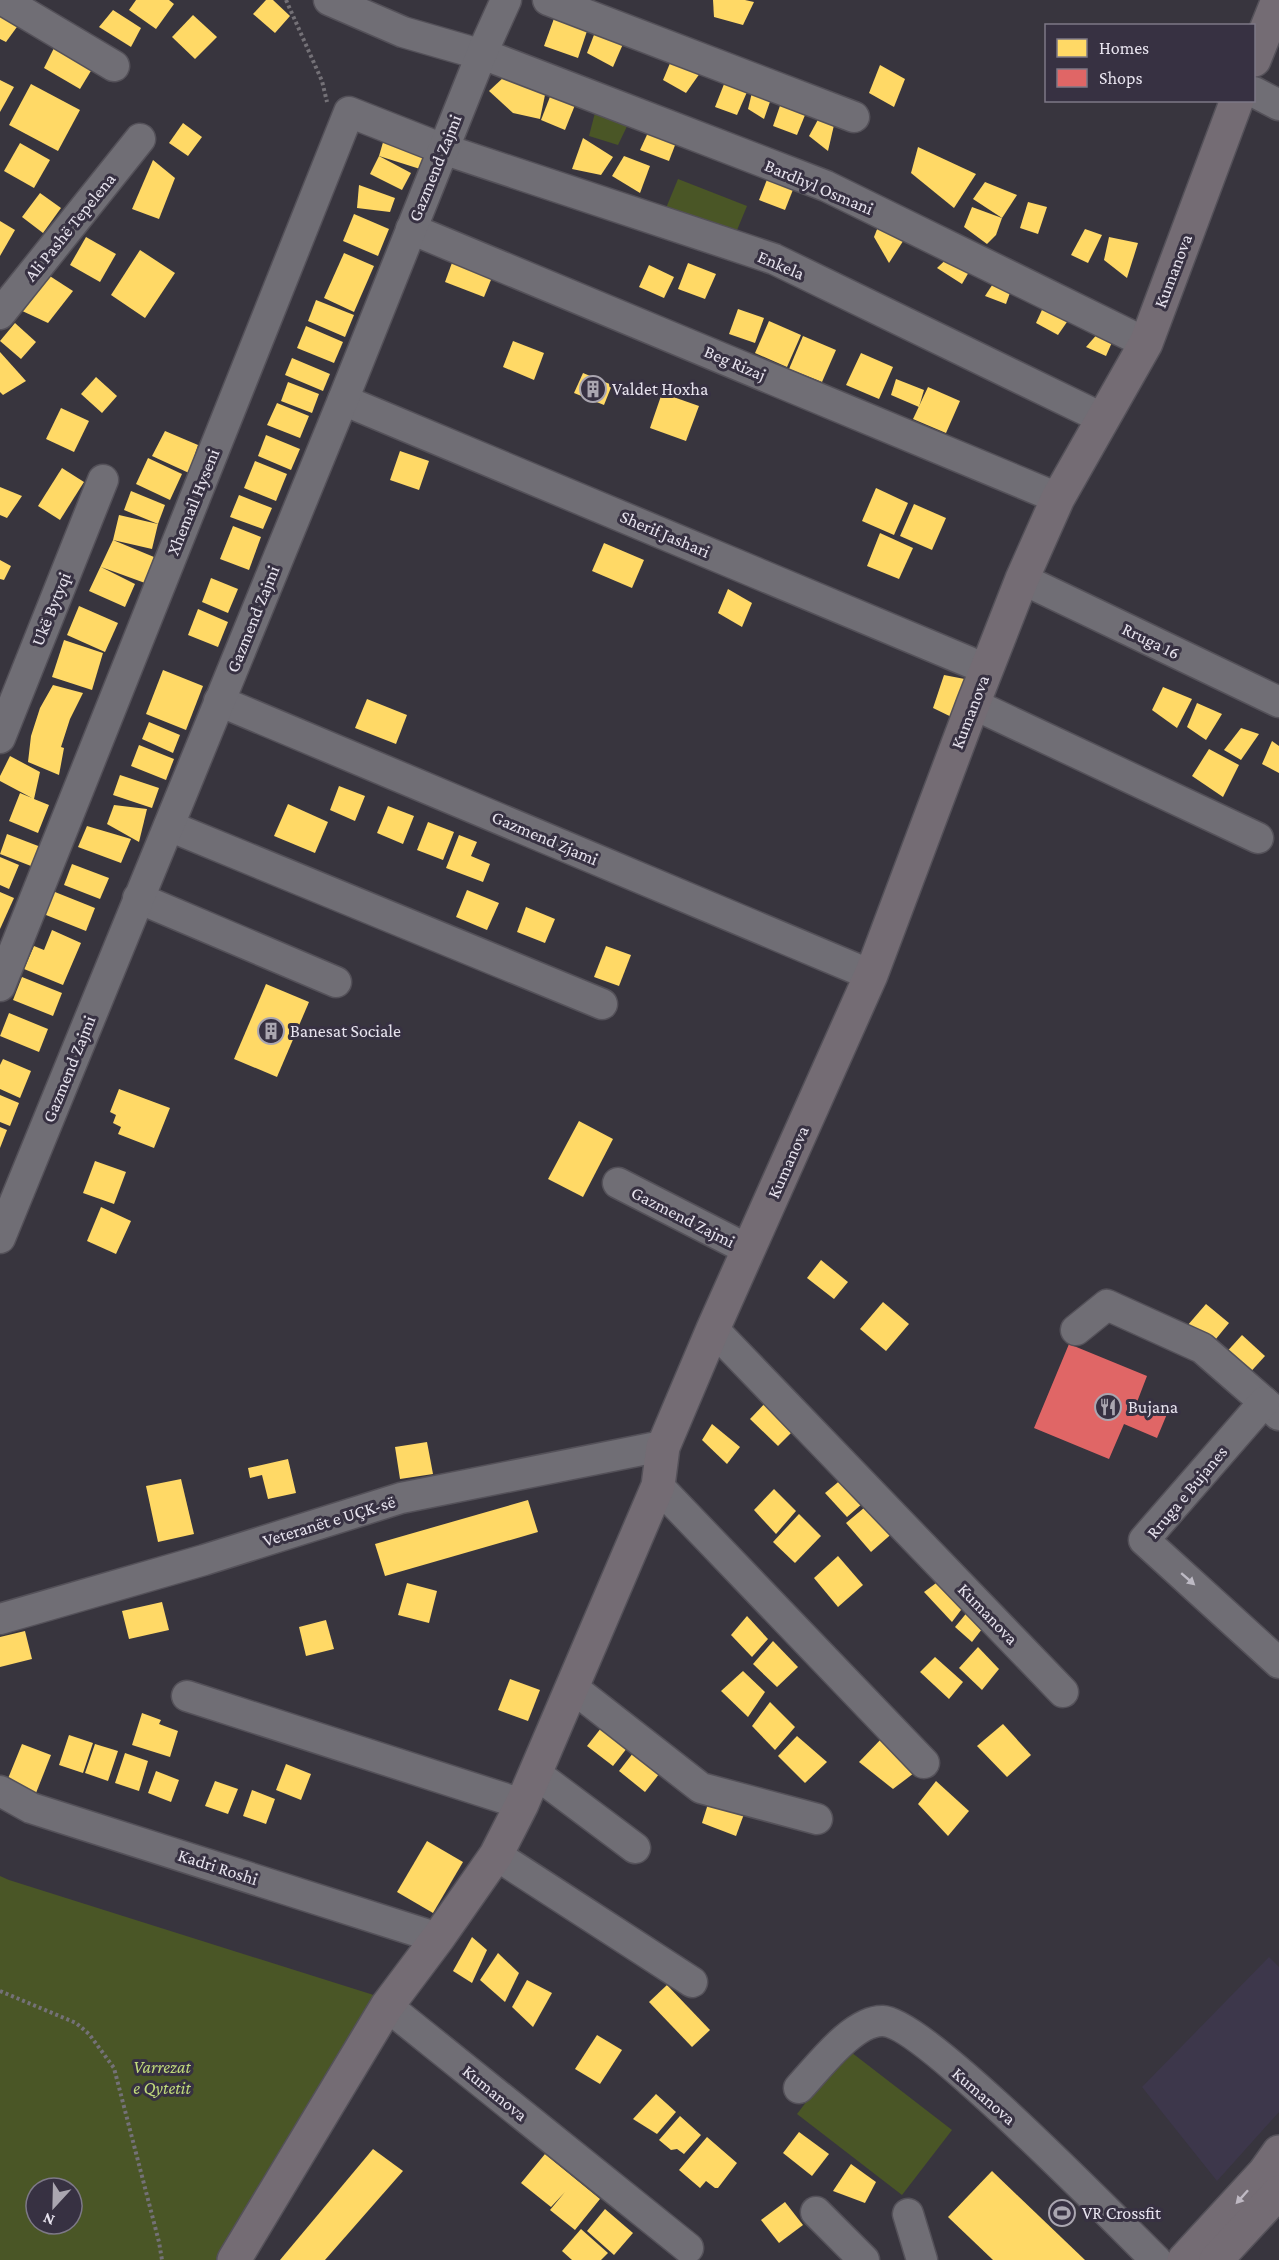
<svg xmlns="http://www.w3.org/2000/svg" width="1279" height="2260" font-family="'Crimson Pro',serif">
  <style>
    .built { fill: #3d374b }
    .green { fill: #4a5626; fill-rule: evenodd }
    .homes { fill: #ffd966 }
    .shops { fill: #e06666 }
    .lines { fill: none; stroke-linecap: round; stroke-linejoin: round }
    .minor-casing { stroke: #545159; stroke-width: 33 }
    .major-casing { stroke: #545159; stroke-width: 36 }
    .path { stroke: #747177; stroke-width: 4; stroke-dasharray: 3 3; stroke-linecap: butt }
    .minor { stroke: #706e75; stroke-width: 30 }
    .major { stroke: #746c74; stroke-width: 33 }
    .oneway { fill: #bdbac4 }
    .oneway2 { fill: #bfb9c3 }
    .labels { text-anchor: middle; stroke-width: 6; stroke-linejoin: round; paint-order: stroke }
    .street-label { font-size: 18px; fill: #e7e3ee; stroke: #373142 }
    .poi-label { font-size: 18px; fill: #e7e3ee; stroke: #373142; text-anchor: start }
    .park-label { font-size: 18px; font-style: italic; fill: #c1db7c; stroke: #373142 }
  </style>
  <rect width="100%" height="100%" fill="#38353e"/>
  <polygon class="built" points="1269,1957 1279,1967 1279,2112 1217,2181 1142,2087"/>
  <g class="green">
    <polygon points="597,105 631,118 618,145 589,136"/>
    <polygon points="678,179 747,206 735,235 664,213"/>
    <path d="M0,1876L9,1880L380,1997L217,2260H0ZM36,2188H72V2224H36Z"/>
    <polygon points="847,2049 952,2130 902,2195 797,2114"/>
  </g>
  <g class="homes">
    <polygon points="136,0 169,0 174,4 156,29 129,10"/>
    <polygon points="266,0 273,0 290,16 275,33 253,14"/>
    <polygon points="713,0 745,0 754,2 743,25 714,17"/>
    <polygon points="0,6 22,20 6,42 0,39"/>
    <polygon points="113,10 141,28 131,47 99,27"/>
    <polygon points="556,13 589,25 578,58 544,46"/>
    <polygon points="193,15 217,37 195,59 172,37"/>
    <polygon points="597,27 626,37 613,67 587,53"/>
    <polygon points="60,36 97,61 80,89 44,68"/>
    <polygon points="673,56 705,66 686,93 663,80"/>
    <polygon points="880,65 905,79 894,107 869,93"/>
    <polygon points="728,74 750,85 737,115 715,107"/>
    <polygon points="505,76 545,95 540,119 513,113 489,91"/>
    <polygon points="0,80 14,87 0,112"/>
    <polygon points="755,80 773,93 764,119 748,109"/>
    <polygon points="31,84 80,110 58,151 9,125"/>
    <polygon points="553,89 577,100 565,130 541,120"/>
    <polygon points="784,94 807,110 797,135 773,126"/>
    <polygon points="820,116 834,125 828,151 809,136"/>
    <polygon points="183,123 202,137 188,156 169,143"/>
    <polygon points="651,126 680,132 669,161 640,150"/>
    <polygon points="386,132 428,152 420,169 379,156"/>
    <polygon points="583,138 613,157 601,175 572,169"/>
    <polygon points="20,143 50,160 34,188 4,171"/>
    <polygon points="918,147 976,174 954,208 911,173"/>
    <polygon points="379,156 411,173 402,190 370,174"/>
    <polygon points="624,156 650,166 640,193 612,176"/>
    <polygon points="153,160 175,178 159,219 132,209"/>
    <polygon points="770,172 796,182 785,210 759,200"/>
    <polygon points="985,182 1017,195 1002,218 973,199"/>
    <polygon points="359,185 395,198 390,212 357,208"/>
    <polygon points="40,193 61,208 43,233 22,217"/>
    <polygon points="1028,202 1047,207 1038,234 1020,228"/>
    <polygon points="972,207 1002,218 996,235 987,244 964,227"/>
    <polygon points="354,214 389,229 378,256 343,241"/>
    <polygon points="881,219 907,235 889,263 874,237"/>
    <polygon points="0,221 15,230 0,256"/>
    <polygon points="1085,229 1102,235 1088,263 1071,255"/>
    <polygon points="86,237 116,254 100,282 70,265"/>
    <polygon points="1109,237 1138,243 1127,278 1104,260"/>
    <polygon points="457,249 497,265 484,297 445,282"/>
    <polygon points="140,250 175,273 145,318 111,295"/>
    <polygon points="954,252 973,265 962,284 937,268"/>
    <polygon points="344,253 374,266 354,312 324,298"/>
    <polygon points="688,263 716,274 705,299 678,289"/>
    <polygon points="649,265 674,277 664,298 639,287"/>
    <polygon points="42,271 73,291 48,323 18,309"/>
    <polygon points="996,279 1012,287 1006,304 985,296"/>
    <polygon points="316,300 354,315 345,337 308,321"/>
    <polygon points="1046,301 1069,319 1058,335 1036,323"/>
    <polygon points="738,309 764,318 755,343 729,334"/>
    <polygon points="769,321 801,335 787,367 755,353"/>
    <polygon points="15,323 36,342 21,359 0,341"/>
    <polygon points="306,326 343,342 334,363 297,348"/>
    <polygon points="1099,332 1113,340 1106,356 1086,347"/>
    <polygon points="803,336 836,350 822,382 789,369"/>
    <polygon points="513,341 544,353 534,380 503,367"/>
    <polygon points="0,352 26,381 3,395 0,392"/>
    <polygon points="861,353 893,367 879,399 846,385"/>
    <polygon points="292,358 330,374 323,391 285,375"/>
    <polygon points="583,373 612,385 604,405 574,393"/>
    <polygon points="96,377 117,396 102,413 81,394"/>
    <polygon points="896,379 924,390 919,407 891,395"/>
    <polygon points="288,382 319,394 312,413 281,401"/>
    <polygon points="928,387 960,401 946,433 913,419"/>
    <polygon points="662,393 699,406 686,441 650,428"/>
    <polygon points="277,403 309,416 300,438 267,425"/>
    <polygon points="61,408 89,421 74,452 46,439"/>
    <polygon points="165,431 198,445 189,473 152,456"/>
    <polygon points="266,435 300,449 291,470 258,456"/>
    <polygon points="400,451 429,461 419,490 390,480"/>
    <polygon points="148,458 182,474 170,500 136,484"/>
    <polygon points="255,461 287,474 276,501 244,488"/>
    <polygon points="62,468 84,482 60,520 38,506"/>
    <polygon points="0,487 22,496 7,518 0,515"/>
    <polygon points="876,488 908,503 894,535 862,521"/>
    <polygon points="131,491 165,505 158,524 124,510"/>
    <polygon points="239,495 272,508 263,529 230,517"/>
    <polygon points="914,504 946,518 932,550 900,536"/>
    <polygon points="119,515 158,524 152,549 113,540 154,557 145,583 101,567 135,584 125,607 89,591 113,540"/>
    <polygon points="233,526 261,537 249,570 220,559"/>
    <polygon points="880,533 913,548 899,579 867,566"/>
    <polygon points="604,543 644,560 632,588 592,571"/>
    <polygon points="0,560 11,566 4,580 0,579"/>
    <polygon points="211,578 238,589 228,613 202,602"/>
    <polygon points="728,589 752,603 742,627 718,613"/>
    <polygon points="79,606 118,623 105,652 67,635"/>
    <polygon points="198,609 228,622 218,647 188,635"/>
    <polygon points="64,640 103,653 92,690 52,677"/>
    <polygon points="163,670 203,686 186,730 146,714"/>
    <polygon points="944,675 980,682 964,723 933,708"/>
    <polygon points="53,685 83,693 70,719 61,747 64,748 59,775 28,762 31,736 40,708"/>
    <polygon points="1163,687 1192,699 1177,728 1152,710"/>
    <polygon points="367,699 407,715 396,744 355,728"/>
    <polygon points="1197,703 1222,714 1206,740 1187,727"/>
    <polygon points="149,722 180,735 173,753 142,739"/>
    <polygon points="1241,728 1259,734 1241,760 1224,750"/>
    <polygon points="1272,741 1279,746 1279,773 1262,764"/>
    <polygon points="139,745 174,759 166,780 131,766"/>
    <polygon points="1209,749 1239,765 1223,797 1192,776"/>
    <polygon points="10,756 40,772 34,799 49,805 38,833 9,821 20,793 32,798 0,781 0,776"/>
    <polygon points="120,775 159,788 152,808 113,795"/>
    <polygon points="339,786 365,796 355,821 330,810"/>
    <polygon points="288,804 328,822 315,853 274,836"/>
    <polygon points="114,805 147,809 139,842 107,824"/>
    <polygon points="388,806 414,816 403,844 377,833"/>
    <polygon points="428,822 454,832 443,860 417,850"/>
    <polygon points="87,826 131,839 121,863 78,847"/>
    <polygon points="7,834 46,849 31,866 0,854"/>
    <polygon points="459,835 477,842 471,856 490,864 483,882 446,868"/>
    <polygon points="0,857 19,865 9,889 0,885"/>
    <polygon points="72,864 109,878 100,899 64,885"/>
    <polygon points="50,890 95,908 86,931 41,913"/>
    <polygon points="467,890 499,903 487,930 456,917"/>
    <polygon points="0,892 14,898 0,929"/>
    <polygon points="526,907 555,919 545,943 517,932"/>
    <polygon points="52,930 81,943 63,985 24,969 34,946 44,950"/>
    <polygon points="606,946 631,955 619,986 594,977"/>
    <polygon points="22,977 62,993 53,1016 13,1000"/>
    <polygon points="266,984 309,1002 277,1077 234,1059"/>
    <polygon points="9,1013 48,1029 39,1052 0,1036"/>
    <polygon points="3,1059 31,1071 20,1098 0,1089 0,1065"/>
    <polygon points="119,1089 170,1108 154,1148 118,1134 121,1127 113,1123 116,1115 110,1112"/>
    <polygon points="0,1095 19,1103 10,1126 0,1122"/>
    <polygon points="579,1121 613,1139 583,1197 548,1179"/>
    <polygon points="0,1127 7,1130 0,1148"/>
    <polygon points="95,1161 126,1172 114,1204 83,1193"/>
    <polygon points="101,1207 131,1221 116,1254 87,1241"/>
    <polygon points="821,1260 848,1282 834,1299 807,1278"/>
    <polygon points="883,1302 909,1324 886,1351 860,1329"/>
    <polygon points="1206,1304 1229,1323 1211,1345 1187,1326"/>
    <polygon points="1242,1335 1265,1356 1246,1377 1223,1356"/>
    <polygon points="770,1398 798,1426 778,1446 750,1419"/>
    <polygon points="712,1424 740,1447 727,1464 702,1440"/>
    <polygon points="427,1442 433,1474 400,1479 395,1447"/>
    <polygon points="288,1459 296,1493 268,1499 262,1475 250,1478 248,1468"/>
    <polygon points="849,1473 870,1497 847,1517 825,1493"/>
    <polygon points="181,1479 194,1534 158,1542 146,1486"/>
    <polygon points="774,1489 796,1511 776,1534 754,1510"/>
    <polygon points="528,1500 538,1532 385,1576 375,1544"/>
    <polygon points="871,1502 896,1530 871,1552 846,1523"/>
    <polygon points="799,1514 821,1536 795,1563 773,1542"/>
    <polygon points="838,1556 863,1585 838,1607 814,1578"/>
    <polygon points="947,1575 967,1602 952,1622 924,1592"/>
    <polygon points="407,1583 437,1591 429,1623 398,1615"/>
    <polygon points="162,1602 169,1630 129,1639 122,1611"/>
    <polygon points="974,1604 989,1620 972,1642 955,1627"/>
    <polygon points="747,1616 768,1639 752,1657 731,1635"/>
    <polygon points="326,1620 334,1649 306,1656 299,1627"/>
    <polygon points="25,1631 32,1659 0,1667 0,1637"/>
    <polygon points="773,1641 798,1667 777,1687 753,1664"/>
    <polygon points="978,1647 999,1669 982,1690 959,1668"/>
    <polygon points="935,1657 963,1682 949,1699 920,1672"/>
    <polygon points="743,1671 765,1692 748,1717 721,1691"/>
    <polygon points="510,1679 540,1690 528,1721 498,1710"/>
    <polygon points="770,1702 795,1727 775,1750 752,1726"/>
    <polygon points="142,1713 161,1720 159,1724 178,1731 170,1757 132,1745"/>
    <polygon points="605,1723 631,1743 613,1766 587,1746"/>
    <polygon points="1003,1724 1031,1755 1007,1777 977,1746"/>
    <polygon points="69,1735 93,1743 83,1773 59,1765"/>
    <polygon points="797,1736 827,1762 805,1783 778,1756"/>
    <polygon points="884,1736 922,1767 893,1789 859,1762"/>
    <polygon points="22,1744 51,1755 36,1793 7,1781"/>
    <polygon points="95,1744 118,1751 108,1781 85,1773"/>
    <polygon points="637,1748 663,1769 645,1792 619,1771"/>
    <polygon points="125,1753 148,1761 139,1791 115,1783"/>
    <polygon points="286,1764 311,1774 301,1800 276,1790"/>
    <polygon points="156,1771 179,1780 171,1802 148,1793"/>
    <polygon points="215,1781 238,1789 228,1814 205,1806"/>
    <polygon points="936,1781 969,1811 948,1836 918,1804"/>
    <polygon points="252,1790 275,1799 266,1824 243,1816"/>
    <polygon points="712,1791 748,1803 736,1836 702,1823"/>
    <polygon points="427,1841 463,1862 433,1913 397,1892"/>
    <polygon points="472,1937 487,1950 472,1983 453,1971"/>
    <polygon points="498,1953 519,1973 505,2002 480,1980"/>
    <polygon points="527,1980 552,1993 533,2027 512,2007"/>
    <polygon points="667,1985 710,2030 692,2047 649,2002"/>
    <polygon points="597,2035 622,2050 600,2084 575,2069"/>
    <polygon points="656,2094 676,2112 657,2134 633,2119"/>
    <polygon points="680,2116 701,2135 684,2154 677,2149 671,2150 659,2140"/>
    <polygon points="799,2132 829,2154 812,2176 783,2153"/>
    <polygon points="707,2137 737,2163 718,2188 715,2188 706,2181 700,2188 679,2170"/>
    <polygon points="373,2149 403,2171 325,2260 280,2260"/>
    <polygon points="545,2154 600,2199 575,2230 550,2210 565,2192 551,2207 521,2183"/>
    <polygon points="851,2164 876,2182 865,2203 833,2191"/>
    <polygon points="992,2171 1085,2260 993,2260 948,2217"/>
    <polygon points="785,2202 803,2225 779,2243 761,2220"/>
    <polygon points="605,2209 633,2233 614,2255 587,2231"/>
    <polygon points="581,2229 608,2253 601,2260 572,2260 562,2251"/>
  </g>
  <polygon class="shops" points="1069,1344 1147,1376 1137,1402 1167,1414 1157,1438 1124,1424 1109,1459 1034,1428"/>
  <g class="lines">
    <defs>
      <g id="minor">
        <polyline points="3,0 114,66"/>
        <polyline points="329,0 403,32 493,58 826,186 1146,343"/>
        <polyline points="548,0 854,117"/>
        <polyline points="1254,92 1279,105"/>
        <polyline points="411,229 1058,498"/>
        <polyline points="0,314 140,139"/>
        <polyline points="343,400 986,669"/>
        <polyline points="1022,579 1279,702"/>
        <polyline points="219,701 871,975"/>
        <polyline points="973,704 1258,838"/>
        <polyline points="0,738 103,480"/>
        <polyline points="169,826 602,1004"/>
        <polyline points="138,898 336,982"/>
        <polyline points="0,986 349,112 443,149 774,259 1104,419"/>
        <polyline points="618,1183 749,1250"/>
        <polyline points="0,1238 343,400 482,53 506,0"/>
        <polyline points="713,1329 1063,1692"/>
        <polyline points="1076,1330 1107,1305 1202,1348 1279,1415"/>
        <polyline points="1264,1402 1144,1540 1279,1663"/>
        <polyline points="658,1486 924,1763"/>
        <polyline points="0,1619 204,1560 401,1498 652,1448 663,1447"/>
        <polyline points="573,1688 701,1788 817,1819"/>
        <polyline points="187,1696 522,1804"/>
        <polyline points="535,1773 635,1848"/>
        <polyline points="0,1791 31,1808 438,1938"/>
        <polyline points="496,1855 692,1982"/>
        <polyline points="387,2006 688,2248"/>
        <path d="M799,2088C818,2068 853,2020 883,2021C924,2023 1116,2221 1156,2260"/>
        <polyline points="816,2212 864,2260"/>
        <polyline points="908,2214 922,2260"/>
      </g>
      <g id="major">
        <polyline points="1254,60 1278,0"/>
        <polyline points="234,2260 387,2006 438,1938 496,1855 522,1804 658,1486 663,1447 713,1329 871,975 973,704 1022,579 1058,498 1146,343 1237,100"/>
        <polyline points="1184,2260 1264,2173 1279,2152"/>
        <polyline points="1216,2260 1279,2192"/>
      </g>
    </defs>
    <use href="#minor" class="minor-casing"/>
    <use href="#major" class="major-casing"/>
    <g class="path">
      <polyline points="286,0 322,81 327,102"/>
      <polyline points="0,1991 76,2023 89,2034 114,2068 159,2242 162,2260"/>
    </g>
    <use href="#minor" class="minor"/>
    <use href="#major" class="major"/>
  </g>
  <defs><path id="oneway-solid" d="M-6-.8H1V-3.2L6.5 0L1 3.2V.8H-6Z" transform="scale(1.5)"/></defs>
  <use class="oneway" href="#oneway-solid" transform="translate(1188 1579) rotate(41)"/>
  <use class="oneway2" href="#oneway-solid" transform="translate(1242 2197) rotate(132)"/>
  <defs>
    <symbol id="building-ring" viewBox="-11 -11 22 22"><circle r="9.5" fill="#373142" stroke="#aaa6b0" stroke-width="1.5"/><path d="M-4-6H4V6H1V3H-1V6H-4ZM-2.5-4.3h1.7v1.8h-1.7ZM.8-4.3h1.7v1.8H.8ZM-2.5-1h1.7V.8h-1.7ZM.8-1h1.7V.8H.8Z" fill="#aaa6b0"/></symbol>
    <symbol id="restaurant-ring" viewBox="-11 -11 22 22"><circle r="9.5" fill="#373142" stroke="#aaa6b0" stroke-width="1.5"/><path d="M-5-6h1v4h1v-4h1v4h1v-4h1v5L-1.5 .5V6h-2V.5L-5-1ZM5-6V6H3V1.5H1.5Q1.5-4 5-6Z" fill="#aaa6b0"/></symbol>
    <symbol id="stadium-ring" viewBox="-11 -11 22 22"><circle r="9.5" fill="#373142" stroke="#aaa6b0" stroke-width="1.5"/><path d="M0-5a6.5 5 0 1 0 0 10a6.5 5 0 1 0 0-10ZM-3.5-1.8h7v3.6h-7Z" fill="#aaa6b0"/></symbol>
  </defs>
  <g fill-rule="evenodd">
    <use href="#building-ring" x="578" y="374" width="30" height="30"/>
    <use href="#building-ring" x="256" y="1016" width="30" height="30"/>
    <use href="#restaurant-ring" x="1093" y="1392" width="30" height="30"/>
    <use href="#stadium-ring" x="1047" y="2198" width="30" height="30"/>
  </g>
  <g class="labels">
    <g class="street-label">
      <text transform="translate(435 168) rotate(-68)" y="6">Gazmend Zajmi</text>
      <text transform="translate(819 187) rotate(23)" y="6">Bardhyl Osmani</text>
      <text transform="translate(70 227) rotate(-51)" y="6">Ali Pashë Tepelena</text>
      <text transform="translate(781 265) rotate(23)" y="6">Enkela</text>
      <text transform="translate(1173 271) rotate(-69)" y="6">Kumanova</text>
      <text transform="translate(735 363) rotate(23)" y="6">Beg Rizaj</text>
      <text transform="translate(193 502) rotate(-68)" y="6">Xhemail Hyseni</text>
      <text transform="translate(665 534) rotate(23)" y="6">Sherif Jashari</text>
      <text transform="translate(51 609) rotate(-68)" y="6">Ukë Bytyqi</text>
      <text transform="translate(253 619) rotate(-68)" y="6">Gazmend Zajmi</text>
      <text transform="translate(1151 641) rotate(26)" y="6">Rruga 16</text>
      <text transform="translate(970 712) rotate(-69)" y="6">Kumanova</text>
      <text transform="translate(545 838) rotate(23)" y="6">Gazmend Zjami</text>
      <text transform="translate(69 1069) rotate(-68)" y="6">Gazmend Zajmi</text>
      <text transform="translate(788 1162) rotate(-66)" y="6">Kumanova</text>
      <text transform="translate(683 1217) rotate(27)" y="6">Gazmend Zajmi</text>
      <text transform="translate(1187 1492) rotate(-50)" y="6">Rruga e Bujanes</text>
      <text transform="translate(329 1521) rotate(-17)" y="6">Veteranët e UÇK-së</text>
      <text transform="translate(988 1614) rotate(46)" y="6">Kumanova</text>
      <text transform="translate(218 1867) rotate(18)" y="6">Kadri Roshi</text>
      <text transform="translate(495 2093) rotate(39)" y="6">Kumanova</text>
      <text transform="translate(984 2096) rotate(41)" y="6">Kumanova</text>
    </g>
    <g class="poi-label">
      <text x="612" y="395">Valdet Hoxha</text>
      <text x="290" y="1037">Banesat Sociale</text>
      <text x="1128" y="1413">Bujana</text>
      <text x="1082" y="2219">VR Crossfit</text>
    </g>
    <g class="park-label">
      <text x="162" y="2073">Varrezat<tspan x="162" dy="21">e Qytetit</tspan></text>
    </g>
  </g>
  <rect x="1045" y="24" width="210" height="78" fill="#373142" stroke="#7d7887" stroke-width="1.5"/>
  <rect x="1057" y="39" width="30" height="18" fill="#ffd966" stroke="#7d7887" stroke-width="1.5"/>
  <text x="1099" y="54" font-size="18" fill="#e7e3ee">Homes</text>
  <rect x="1057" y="69" width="30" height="18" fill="#e06666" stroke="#7d7887" stroke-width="1.5"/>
  <text x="1099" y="84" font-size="18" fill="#e7e3ee">Shops</text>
  <g transform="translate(54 2206) rotate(202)"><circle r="28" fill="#373142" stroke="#7d7887" stroke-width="1.5"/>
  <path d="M0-4.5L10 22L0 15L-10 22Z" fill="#aaa6b0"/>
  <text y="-9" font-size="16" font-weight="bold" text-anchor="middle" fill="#e7e3ee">N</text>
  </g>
</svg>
